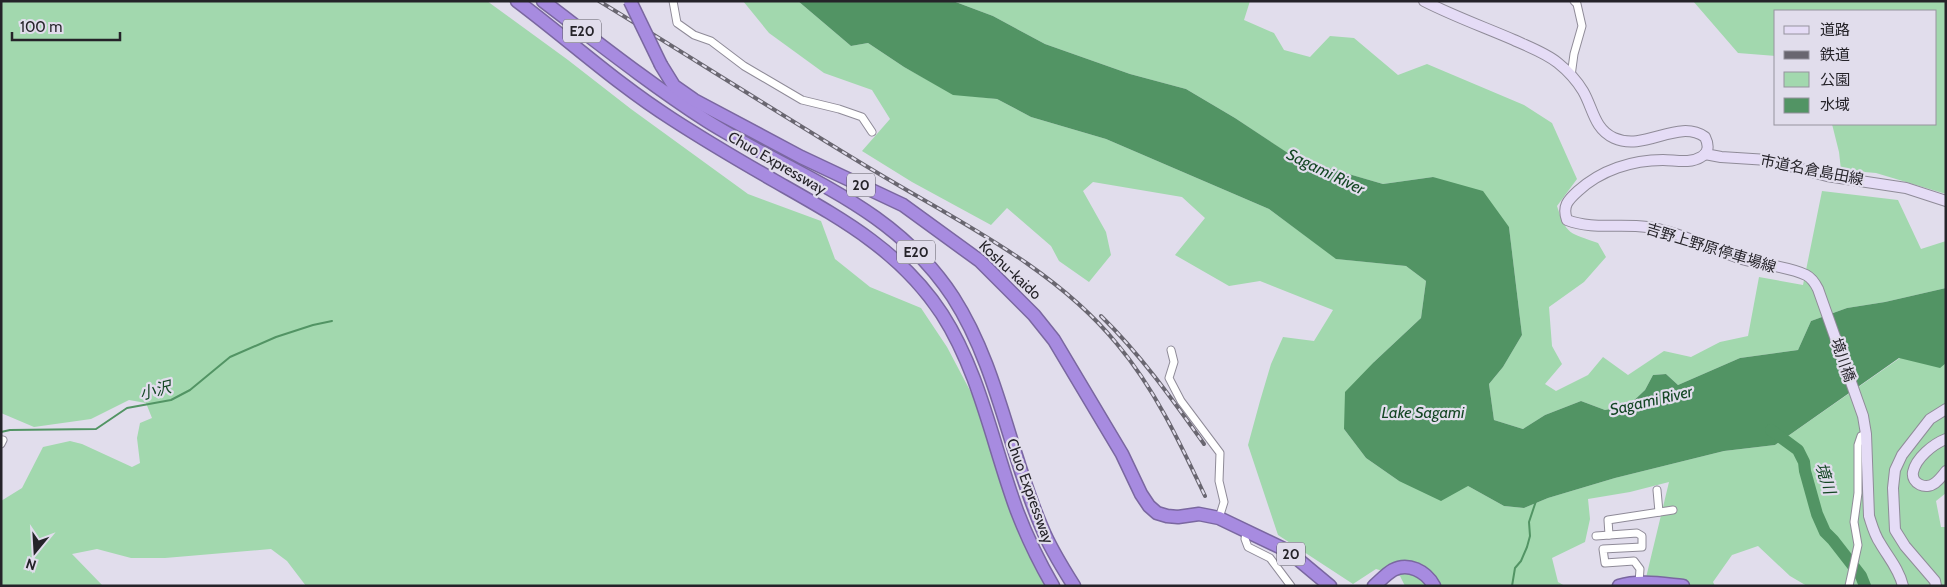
<svg xmlns="http://www.w3.org/2000/svg" width="1947" height="587" font-family="Cabin,'Noto Sans JP',sans-serif">
  <style>
    .green { fill: #a2d8ae }
    .water { fill: #529464 }
    .lines { fill: none; stroke-linecap: round; stroke-linejoin: round }
    .stream { stroke: #529464; stroke-width: 2 }
    .river { stroke: #529464; stroke-width: 12 }
    .street-casing { stroke: #8f8b98; stroke-width: 9 }
    .secondary-casing { stroke: #8f8b98; stroke-width: 12 }
    .highway-casing { stroke: #7a67a0; stroke-width: 15 }
    .street { stroke: #fff; stroke-width: 7 }
    .secondary { stroke: #e5dcf6; stroke-width: 10 }
    .highway { stroke: #a78be0; stroke-width: 12 }
    .rail-casing { stroke: #696670; stroke-width: 4 }
    .rail { stroke: #e1ddec; stroke-width: 2; stroke-dasharray: 5.5; stroke-linecap: butt }
    .highway-bridge-casing { stroke: #7a67a0; stroke-width: 15; stroke-linecap: butt }
    .highway-bridge { stroke: #a78be0; stroke-width: 12 }
    .labels { text-anchor: middle; stroke-width: 4.5; stroke-linejoin: round; paint-order: stroke }
    .shield { fill: #e1ddec; stroke: #5d5b64; stroke-width: 1 }
    .shield-label { font-size: 14px; font-weight: bold; fill: #252329 }
    .street-label { font-size: 15px; fill: #252329; stroke: #e1ddec }
    .water-label { font-size: 16px; font-style: italic; fill: #144624; stroke: #e1ddec }
  </style>
  <rect width="100%" height="100%" fill="#e1ddec"/>
  <g class="green">
    <polygon points="1,1 487,1 568,60 631,109 748,194 821,221 835,259 870,287 921,308 947,347 975,400 1023,543 1046,586 306,586 287,561 271,549 165,558 131,558 97,549 72,554 103,586 1,586 1,501 22,488 43,447 70,441 82,444 132,467 140,463 137,438 140,423 152,418 146,403 129,400 91,419 34,427 1,413"/>
    <polygon points="743,1 798,1 851,46 868,43 904,67 953,94 997,99 1031,117 1106,139 1269,209 1337,259 1406,266 1426,281 1421,318 1374,362 1344,429 1366,458 1399,481 1468,486 1504,506 1524,508 1548,498 1615,478 1724,451 1775,445 1900,358 1946,342 1946,493 1936,501 1941,527 1946,527 1946,586 1807,586 1790,576 1758,546 1732,555 1713,582 1715,586 1644,586 1669,482 1630,492 1588,499 1590,519 1585,542 1552,558 1558,582 1565,586 1405,586 1400,576 1376,569 1353,584 1278,535 1248,445 1260,401 1271,364 1283,337 1314,341 1333,310 1260,281 1229,286 1175,255 1205,218 1182,197 1093,182 1083,191 1106,232 1111,255 1089,282 1059,261 1051,246 1007,208 991,225 912,182 862,151 890,119 872,90 824,73 769,33"/>
    <path d="M953,1H1250L1244,20L1274,33L1284,50L1310,57L1330,36L1354,38L1398,75L1427,64L1524,105L1552,123L1577,179L1557,206C1566,235 1570,233 1598,243L1606,257L1584,282L1549,307L1552,346L1562,364L1545,384L1556,391L1588,375L1603,357L1628,375L1664,351L1691,357L1720,342L1748,336L1759,277L1803,285L1822,191L1898,200L1921,249L1946,241V288L1885,302L1847,308L1811,321L1798,350L1740,358L1678,385L1666,374L1653,375L1645,390L1628,406L1605,410L1581,401L1545,415L1523,429L1494,420L1489,384L1503,367L1522,335L1509,227L1433,177L1383,184L1296,159L1235,118L1186,89L1130,74L1045,44L993,16Z"/>
    <polygon points="1693,1 1946,1 1946,194 1876,173 1841,170 1839,152 1832,124 1936,124 1936,11 1776,11 1776,56 1738,53"/>
  </g>
  <polygon class="water" points="798,1 953,1 993,16 1045,44 1130,74 1186,89 1235,118 1297,159 1383,184 1433,177 1483,191 1509,227 1522,335 1503,367 1489,384 1494,420 1523,429 1545,415 1581,401 1605,410 1628,406 1645,390 1653,375 1666,374 1678,385 1740,358 1798,350 1811,321 1847,308 1885,302 1946,288 1946,363 1940,368 1899,358 1775,445 1724,451 1615,478 1548,498 1524,508 1504,506 1468,486 1441,501 1399,481 1366,458 1344,429 1345,392 1374,362 1421,318 1426,281 1406,266 1336,259 1269,209 1106,139 1031,117 997,99 953,95 904,67 868,43 851,46"/>
  <g class="lines">
    <g class="stream">
      <polyline points="1,432 10,430 96,429 127,408 171,400 190,390 230,357 276,337 313,325 332,321"/>
      <polyline points="1512,586 1515,568 1521,561 1527,547 1530,536 1529,522 1536,501"/>
    </g>
    <polyline class="river" points="1771,430 1798,450 1804,462 1805,471 1817,514 1825,532 1833,540 1861,576 1865,586"/>
    <defs>
      <g id="street">
        <polyline points="673,1 677,23 694,35 711,41 744,66 802,100 839,109 862,117 872,132"/>
        <polyline points="1571,76 1574,54 1582,26 1577,4 1574,1"/>
        <polyline points="1171,350 1174,362 1169,378 1181,401 1220,453 1219,481 1224,502 1219,518"/>
        <polyline points="1,444 3,440"/>
        <polyline points="1657,490 1659,512"/>
        <polyline points="1246,532 1245,539 1248,547 1270,558 1291,586"/>
        <polyline points="1609,535 1608,520 1673,510"/>
        <polyline points="1596,536 1637,533 1642,536 1642,547 1603,549 1605,563 1634,561 1640,569 1639,583"/>
        <polyline points="1849,586 1858,545 1854,522 1858,493 1858,445 1861,436 1866,434"/>
      </g>
      <g id="secondary">
        <path d="M1424,1C1453,16 1484,27 1514,40C1529,47 1546,53 1558,63C1568,71 1577,81 1583,91C1593,108 1594,129 1614,138C1645,152 1678,118 1705,137C1709,145 1709,153 1701,157C1690,164 1675,160 1663,160C1632,160 1601,170 1578,191C1568,200 1562,206 1567,220C1592,230 1621,223 1647,227C1680,232 1711,249 1742,259C1762,265 1788,266 1806,275C1812,278 1815,283 1818,289L1863,416L1866,434L1869,516C1872,525 1874,534 1880,543C1888,557 1899,569 1903,586"/>
        <polyline points="1705,154 1721,157 1768,160 1827,176 1906,188 1946,201"/>
        <path d="M1946,439C1933,444 1916,458 1913,472C1911,484 1926,490 1935,483C1939,480 1943,475 1946,471"/>
        <polyline points="1936,586 1935,581 1905,546 1895,530 1893,488 1895,470 1902,455 1930,419 1946,409"/>
      </g>
      <g id="highway">
        <path d="M517,1C569,40 617,84 672,119C706,141 740,161 775,181C840,218 900,250 942,314C980,373 993,446 1017,511C1027,537 1039,562 1053,586"/>
        <path d="M543,1C597,42 650,84 707,121C796,177 892,204 953,297C998,367 1009,452 1042,528C1050,548 1062,567 1074,586"/>
        <polyline points="661,65 674,86 694,100 801,157 903,205 980,261 1034,315 1054,340 1122,454 1141,494 1149,506 1157,513 1167,516 1178,517 1199,514 1219,518 1288,551 1330,586"/>
        <path d="M1374,586C1380,581 1386,574 1393,570C1408,562 1426,571 1434,586"/>
        <path d="M1619,586C1639,580 1662,584 1683,586"/>
      </g>
    </defs>
    <use href="#street" class="street-casing"/>
    <use href="#secondary" class="secondary-casing"/>
    <use href="#highway" class="highway-casing"/>
    <use href="#street" class="street"/>
    <use href="#secondary" class="secondary"/>
    <use href="#highway" class="highway"/>
    <defs>
      <g id="rail">
        <path d="M599,1C692,58 783,116 876,172C959,222 1055,268 1117,344C1155,389 1180,443 1205,496"/>
        <path d="M1101,316C1141,355 1172,399 1204,444"/>
      </g>
    </defs>
    <use href="#rail" class="rail-casing"/>
    <use href="#rail" class="rail"/>
    <defs>
      <polyline id="highway-bridge" points="630,1 661,65"/>
    </defs>
    <use href="#highway-bridge" class="highway-bridge-casing"/>
    <use href="#highway-bridge" class="highway-bridge"/>
  </g>
  <g class="labels">
    <g class="shield">
      <rect x="563" y="19.5" width="38" height="23" rx="4"/>
      <rect x="847" y="173.5" width="28" height="23" rx="4"/>
      <rect x="897" y="240.5" width="38" height="23" rx="4"/>
      <rect x="1277" y="542.5" width="28" height="23" rx="4"/>
    </g>
    <g class="shield-label">
      <text x="582" y="36">E20</text>
      <text x="861" y="190">20</text>
      <text x="916" y="257">E20</text>
      <text x="1291" y="559">20</text>
    </g>
    <g class="street-label">
      <text transform="translate(777 163) rotate(30)" y="5">Chuo Expressway</text>
      <text transform="translate(1812 170) rotate(11)" y="5">市道名倉島田線</text>
      <text transform="translate(1711 248) rotate(17)" y="5">吉野上野原停車場線</text>
      <text transform="translate(1010 270) rotate(43)" y="5">Koshu-kaido</text>
      <text transform="translate(1843 360) rotate(71)" y="5">境川橋</text>
      <text transform="translate(1030 491) rotate(70)" y="5">Chuo Expressway</text>
    </g>
    <g class="water-label">
      <text transform="translate(1326 171) rotate(26)" y="6">Sagami River</text>
      <text transform="translate(155 390) rotate(-14)" y="6">小沢</text>
      <text transform="translate(1651 400) rotate(-13)" y="6">Sagami River</text>
      <text x="1423" y="418">Lake Sagami</text>
      <text transform="translate(1826 478) rotate(73)" y="6">境川</text>
    </g>
  </g>
  <rect width="1947" height="587" fill="none" stroke="#252329" stroke-width="5"/>
  <rect x="1774" y="10" width="162" height="115" fill="#e1ddec" stroke="#96939e"/>
  <rect x="1784" y="26" width="25" height="8" fill="#e5dcf6" stroke="#96939e"/>
  <text x="1820" y="35" font-size="15" fill="#252329">道路</text>
  <rect x="1784" y="51" width="25" height="8" fill="#696670" stroke="#96939e"/>
  <text x="1820" y="60" font-size="15" fill="#252329">鉄道</text>
  <rect x="1784" y="72" width="25" height="15" fill="#a2d8ae" stroke="#96939e"/>
  <text x="1820" y="85" font-size="15" fill="#252329">公園</text>
  <rect x="1784" y="98" width="25" height="15" fill="#529464" stroke="#96939e"/>
  <text x="1820" y="110" font-size="15" fill="#252329">水域</text>
  <g transform="translate(35 552) rotate(198)" stroke="#e1ddec" stroke-width="4" paint-order="stroke">
  <path d="M0-4L9 19L0 12L-9 19Z" fill="#252329"/>
  <text y="-8" font-size="14" font-weight="bold" text-anchor="middle" fill="#252329">N</text>
  </g>
  <path d="M12 32v8h108v-8" fill="none" stroke="#252329" stroke-width="2.5"/>
  <text x="20" y="32" font-size="15" fill="#252329" stroke="#e1ddec" stroke-width="4" paint-order="stroke">100 m</text>
</svg>
